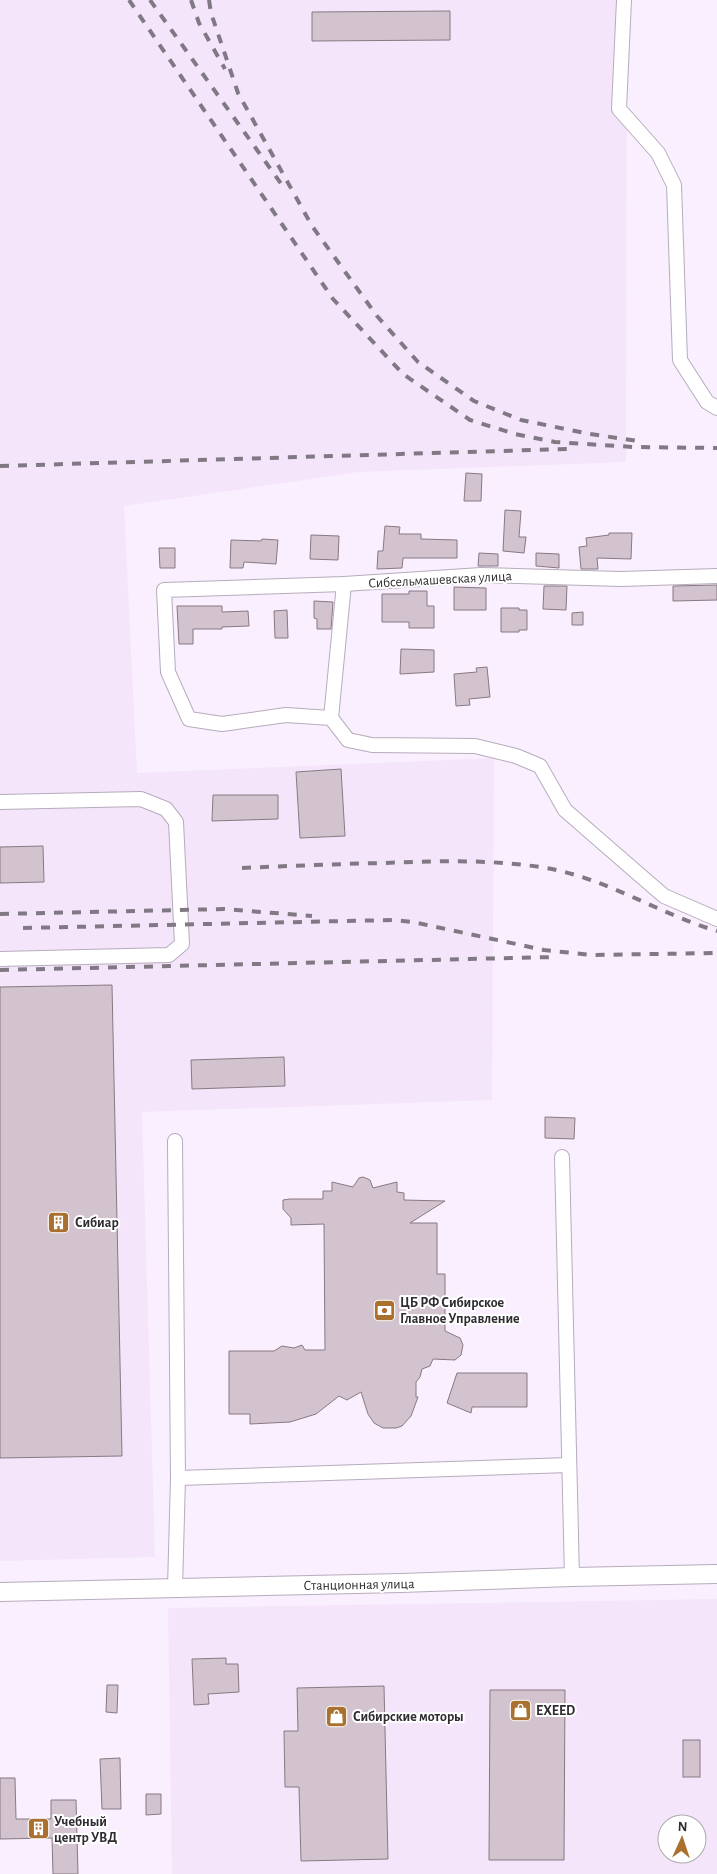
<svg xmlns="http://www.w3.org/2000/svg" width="717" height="1874" font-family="'Alegreya Sans',sans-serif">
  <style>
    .built { fill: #f5e5fb; fill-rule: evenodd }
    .building { fill: #d3c3ce; stroke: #887983 }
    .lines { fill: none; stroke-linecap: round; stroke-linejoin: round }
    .minor-casing { stroke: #b6acbb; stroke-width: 16 }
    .major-casing { stroke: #b6acbb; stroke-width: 20 }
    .minor { stroke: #fff; stroke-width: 14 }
    .major { stroke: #fff; stroke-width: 18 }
    .rail { stroke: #807983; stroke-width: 4; stroke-dasharray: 9 9; stroke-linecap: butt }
    .labels { text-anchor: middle; stroke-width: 4; stroke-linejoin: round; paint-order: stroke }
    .street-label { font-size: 14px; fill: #302c32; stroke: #fff }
    .poi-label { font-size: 14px; font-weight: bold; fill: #302c32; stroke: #fff; text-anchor: start }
  </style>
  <rect width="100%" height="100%" fill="#f9effe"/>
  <g class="built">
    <polygon points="0,0 627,0 626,462 359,472 124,506 137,773 494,758 492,1100 142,1112 155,1557 0,1561"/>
    <path d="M717,1599V1874H172L168,1608ZM667,1824H697V1854H667Z"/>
  </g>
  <g class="building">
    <polygon points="450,11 450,40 312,41 312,12"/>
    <polygon points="466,473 482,474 481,501 464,501"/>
    <polygon points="505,510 521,511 519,537 526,537 524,553 503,551"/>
    <polygon points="385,526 400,527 399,534 421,534 421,539 457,540 457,558 403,558 402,568 377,569 378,551 383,551"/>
    <polygon points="609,533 632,533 631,559 597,558 598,569 581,569 579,547 587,546 586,538 609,535"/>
    <polygon points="311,535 339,536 338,560 310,559"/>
    <polygon points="262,539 278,540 276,564 244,562 243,568 230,568 231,540 261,541"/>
    <polygon points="159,548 175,548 175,568 160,568"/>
    <polygon points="479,553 498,554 498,566 478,566"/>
    <polygon points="536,553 559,554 559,568 536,566"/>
    <polygon points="717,585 717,600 673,601 673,586"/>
    <polygon points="544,586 567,586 566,610 543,609"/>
    <polygon points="454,587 486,588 486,610 454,610"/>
    <polygon points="409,591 427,591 427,606 434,606 434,628 409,628 409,622 382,622 382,594 409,594"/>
    <polygon points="314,601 333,602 331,629 317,629 317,619 314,618"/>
    <polygon points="177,606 222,606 222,612 248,611 249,626 222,627 222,629 193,629 193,644 179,644"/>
    <polygon points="501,608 519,608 519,610 527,610 527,630 519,630 519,632 501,632"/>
    <polygon points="287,610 288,638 275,638 274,611"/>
    <polygon points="583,612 583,625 572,625 572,613"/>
    <polygon points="401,649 434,650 434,672 400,674"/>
    <polygon points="487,667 490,697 469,699 470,705 456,706 454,674 477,672 476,668"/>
    <polygon points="341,769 345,836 300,838 296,772"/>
    <polygon points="213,795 278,795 278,819 212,821"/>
    <polygon points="43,846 44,882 0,883 0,847"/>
    <polygon points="112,985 122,1456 0,1458 0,987"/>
    <polygon points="284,1057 285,1086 192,1089 191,1060"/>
    <polygon points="545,1117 575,1118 574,1139 545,1138"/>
    <polygon points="363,1177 370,1180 373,1188 397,1182 397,1192 404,1193 404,1200 445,1201 410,1223 437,1223 437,1274 445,1274 445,1331 460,1338 463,1345 461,1355 455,1360 433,1359 430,1366 422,1369 420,1377 416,1382 416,1397 418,1397 411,1416 402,1426 396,1428 383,1428 374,1423 368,1414 361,1392 347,1400 339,1396 316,1414 290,1422 250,1424 250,1414 229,1414 229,1351 274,1351 282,1346 294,1348 302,1345 305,1350 325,1350 324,1224 291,1225 291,1218 283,1209 283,1200 290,1199 323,1199 323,1191 332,1191 332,1182 353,1187 359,1178"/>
    <polygon points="457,1373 527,1373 527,1407 472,1407 471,1413 447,1403"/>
    <polygon points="226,1658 226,1664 238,1664 239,1692 208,1694 209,1704 194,1705 192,1659"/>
    <polygon points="107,1685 118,1685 117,1713 106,1712"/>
    <polygon points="384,1686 388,1859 301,1861 299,1787 285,1787 284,1731 298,1731 297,1688"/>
    <polygon points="490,1690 565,1690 564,1860 489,1860"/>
    <rect x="683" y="1740" width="17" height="37"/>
    <polygon points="120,1758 121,1809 102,1809 100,1759"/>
    <polygon points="0,1778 15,1778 16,1819 51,1819 51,1800 76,1800 78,1874 53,1874 52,1838 0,1839"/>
    <polygon points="146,1794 161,1794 161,1814 146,1815"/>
  </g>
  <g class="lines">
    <defs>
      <g id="minor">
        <polyline points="624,0 619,109 658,153 674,185 680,360 707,402 717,408"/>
        <polyline points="717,576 621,579 481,575 344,584 164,590 168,672 189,719 222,724 286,715 331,718 348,740 372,745 475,746 516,756 540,766 565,810 604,844 664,896 717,919"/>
        <polyline points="331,718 344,584"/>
        <polyline points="0,802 141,799 166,809 176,822 182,944 169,955 0,959"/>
        <polyline points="562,1157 572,1577"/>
        <polyline points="178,1478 569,1465"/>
        <polyline points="175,1588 178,1478 175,1141"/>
      </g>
      <polyline id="major" points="0,1592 401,1583 572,1577 717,1574"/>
    </defs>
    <use href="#minor" class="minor-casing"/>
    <use href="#major" class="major-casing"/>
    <use href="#minor" class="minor"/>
    <use href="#major" class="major"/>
    <g class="rail">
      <polyline points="129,0 333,299 403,374 470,420 515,434 555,442 633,447 717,448"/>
      <polyline points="150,0 282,185"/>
      <polyline points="191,0 199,23 225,69"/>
      <polyline points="209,0 211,13 238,93 312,226 377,316 418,362 474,401 521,420 590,434 638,441"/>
      <polyline points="0,466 567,449"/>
      <path d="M242,868C289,866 336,864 383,863C437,861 492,859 546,868C606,878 659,914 717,931"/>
      <polyline points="0,914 224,909 312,916"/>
      <polyline points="23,928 392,920 413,922 544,950 592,955 717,953"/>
      <polyline points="0,970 555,957"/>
    </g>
  </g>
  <defs>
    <symbol id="building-square" viewBox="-11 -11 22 22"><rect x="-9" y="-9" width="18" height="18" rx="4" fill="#aa7030" stroke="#fff"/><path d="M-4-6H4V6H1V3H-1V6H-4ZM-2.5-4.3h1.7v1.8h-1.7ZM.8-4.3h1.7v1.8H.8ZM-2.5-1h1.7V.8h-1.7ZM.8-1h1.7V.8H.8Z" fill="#fff"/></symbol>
    <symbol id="bank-square" viewBox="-11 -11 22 22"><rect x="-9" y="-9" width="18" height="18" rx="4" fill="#aa7030" stroke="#fff"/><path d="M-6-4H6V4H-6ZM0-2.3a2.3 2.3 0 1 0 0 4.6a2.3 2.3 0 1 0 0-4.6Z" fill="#fff"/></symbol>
    <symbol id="shop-square" viewBox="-11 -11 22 22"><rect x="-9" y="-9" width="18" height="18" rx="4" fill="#aa7030" stroke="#fff"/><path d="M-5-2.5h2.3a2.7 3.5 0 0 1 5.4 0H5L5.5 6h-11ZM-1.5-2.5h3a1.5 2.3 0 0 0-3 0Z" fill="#fff"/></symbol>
  </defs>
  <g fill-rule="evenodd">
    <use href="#building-square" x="46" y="1210" width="25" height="25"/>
    <use href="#bank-square" x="372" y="1298" width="25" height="25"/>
    <use href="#shop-square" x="508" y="1698" width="25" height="25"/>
    <use href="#shop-square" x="324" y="1704" width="25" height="25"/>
    <use href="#building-square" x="26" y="1816" width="25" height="25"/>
  </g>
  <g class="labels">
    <g class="street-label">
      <text transform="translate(440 579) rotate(-3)" y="5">Сибсельмашевская улица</text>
      <text transform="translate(359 1584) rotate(-1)" y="5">Станционная улица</text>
    </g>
    <g class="poi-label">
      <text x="75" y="1227">Сибиар</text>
      <text x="400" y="1307">ЦБ РФ Сибирское<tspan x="400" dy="16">Главное Управление</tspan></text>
      <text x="536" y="1715">EXEED</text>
      <text x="353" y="1721">Сибирские моторы</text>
      <text x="54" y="1826">Учебный<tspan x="54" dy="16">центр УВД</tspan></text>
    </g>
  </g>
  <g transform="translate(682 1839) rotate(3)"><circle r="24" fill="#ffffff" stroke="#acabad"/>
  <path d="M0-4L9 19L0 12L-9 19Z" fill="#aa7030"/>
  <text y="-8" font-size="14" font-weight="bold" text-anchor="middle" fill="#302c32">N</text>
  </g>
</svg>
